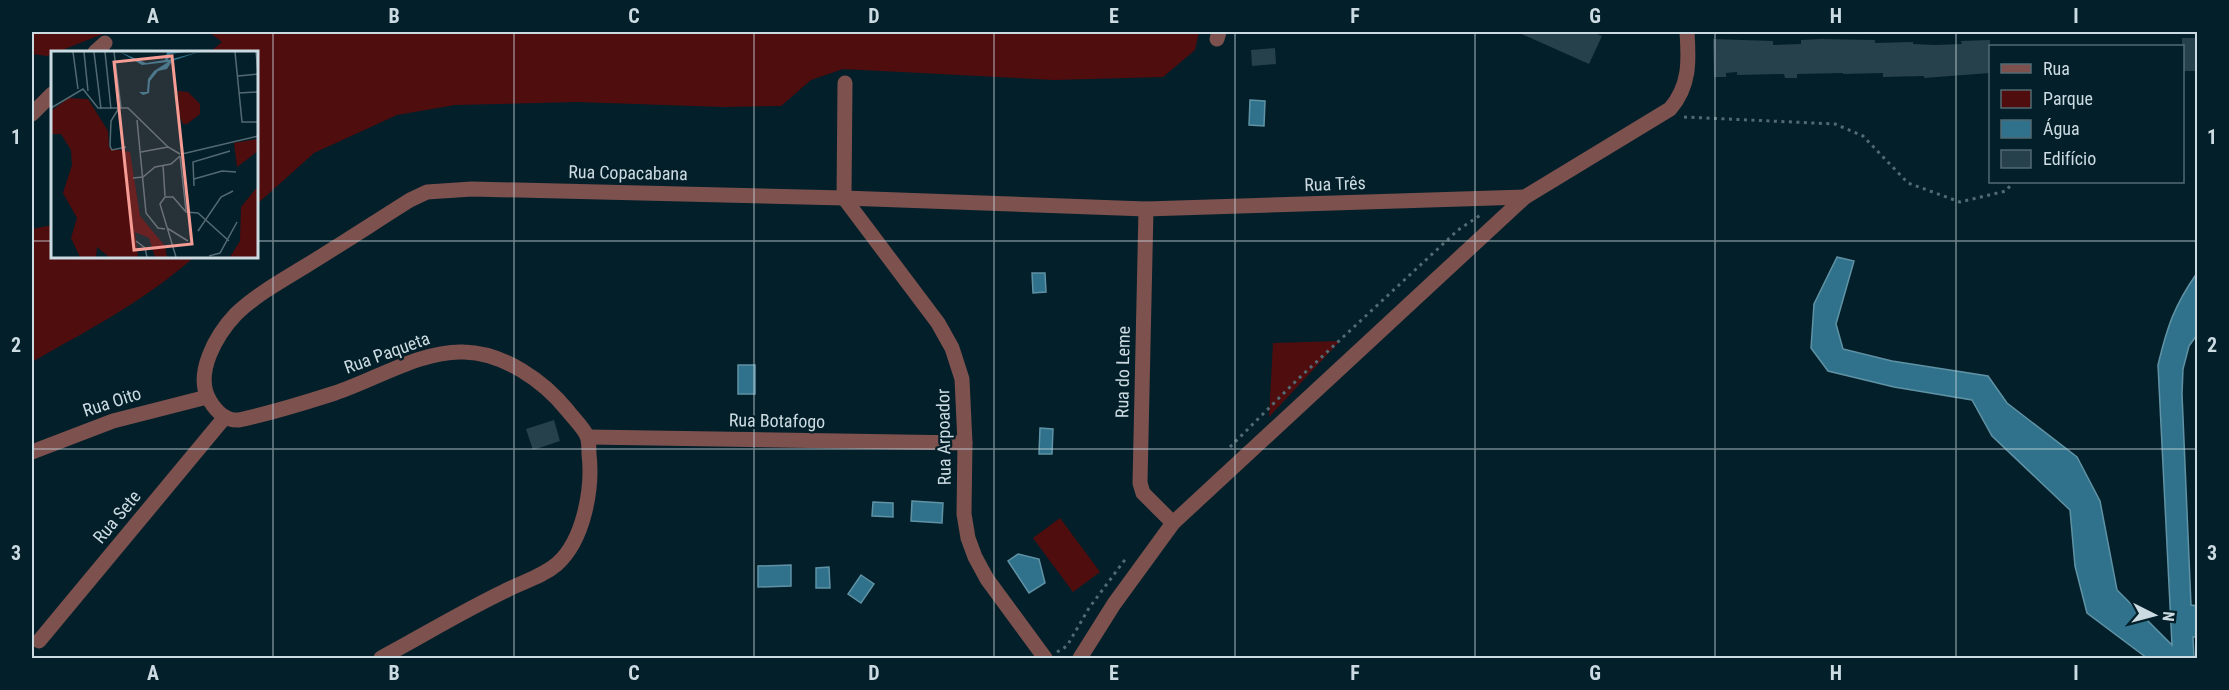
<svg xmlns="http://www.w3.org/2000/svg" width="2229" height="690" font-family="'Roboto Condensed',sans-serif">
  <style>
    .green { fill: #500d0e }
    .water { fill: #30728b; stroke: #5f92a5; stroke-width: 1.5 }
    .building { fill: #26414c }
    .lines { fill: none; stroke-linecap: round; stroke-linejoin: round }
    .path { stroke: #536a72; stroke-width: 3; stroke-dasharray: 3 4.5; stroke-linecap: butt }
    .minor { stroke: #7c514e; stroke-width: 15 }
    .grid { fill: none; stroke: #ccdbe2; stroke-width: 1.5; stroke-opacity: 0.55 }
    .labels { text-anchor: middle; stroke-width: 4.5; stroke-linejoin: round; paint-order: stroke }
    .street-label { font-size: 18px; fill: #ccdbe2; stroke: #031f29 }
    .inset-road { fill: none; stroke: #536a73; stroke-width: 1.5 }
    .view { fill: #f59c94; fill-opacity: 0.15; stroke: #f59c94; stroke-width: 3 }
    .inset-edge { fill: none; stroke: #ccdbe2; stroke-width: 3 }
    .neatline { fill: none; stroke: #ccdbe2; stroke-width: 2 }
    .grid-label { font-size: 20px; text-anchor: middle; font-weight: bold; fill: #ccdbe2 }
  </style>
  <rect width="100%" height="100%" fill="#031f29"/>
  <g class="green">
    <polygon points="32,32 108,32 47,56 32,54"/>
    <polygon points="209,32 1199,32 1195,50 1163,77 1054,80 843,69 811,80 781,106 723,107 577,102 455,105 397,115 314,153 257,204 256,52 210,52 222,42"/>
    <path d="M52,225V256L194,257C146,300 88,330 32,362V229Z"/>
    <polygon points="1340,341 1269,417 1273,343"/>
    <polygon points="1060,518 1100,572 1073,592 1033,538"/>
  </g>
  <g class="water">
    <polygon points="1250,100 1265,101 1264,126 1249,125"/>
    <path d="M1837,257L1854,261L1836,324L1843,349L1892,361L1988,376L2007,403L2077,457L2100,501L2117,590L2172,645L2158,365C2167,327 2174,306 2197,273V335L2189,346L2183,369L2182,394L2191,605L2198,606L2197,637H2193L2194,658H2147L2087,613L2075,566L2070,510L1992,436L1972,400L1894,387L1828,371L1811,348L1814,304Z"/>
    <polygon points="1032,273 1045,273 1046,292 1033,293"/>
    <rect x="738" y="365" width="17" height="29"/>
    <polygon points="1040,428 1053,429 1052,454 1039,454"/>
    <polygon points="912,501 943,503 942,523 911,521"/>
    <polygon points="873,502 893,503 893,517 872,516"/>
    <polygon points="1018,554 1039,559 1045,583 1029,593 1008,561"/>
    <polygon points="791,565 791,586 758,587 758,566"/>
    <polygon points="829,567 830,588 816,588 816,568"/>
    <polygon points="861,575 874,584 861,603 848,594"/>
  </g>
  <g class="building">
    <polygon points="1517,32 1592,32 1602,36 1589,64"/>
    <polygon points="2182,38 2197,38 2198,71 2182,71"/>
    <polygon points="1713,39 1773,41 1773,45 1801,44 1801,40 1821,39 1875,40 1875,43 1913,42 1913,44 1935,45 1962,44 1961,41 1990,40 1990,73 1924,78 1924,76 1883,77 1883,73 1843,74 1843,73 1797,74 1797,78 1785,78 1784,74 1737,75 1737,72 1726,73 1726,77 1714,77"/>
    <polygon points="1275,48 1276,64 1252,66 1251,50"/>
    <polygon points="554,420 560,441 533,450 526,429"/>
  </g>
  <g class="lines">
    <g class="path">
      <polyline points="1684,117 1835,124 1863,136 1908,183 1960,202 2006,191 2013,182"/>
      <polyline points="1230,447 1297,380 1458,230 1482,214"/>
      <polyline points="1057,652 1067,646 1089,608 1127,557"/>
    </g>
    <g class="minor">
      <polyline points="1217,39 1219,32"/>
      <polyline points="95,52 105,43"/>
      <polyline points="845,83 844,198 938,323 952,348 962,379 965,443 964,514 968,538 975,557 987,579 1045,658"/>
      <polyline points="32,114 52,94"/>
      <polyline points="1146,209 1140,483 1143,493 1173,523"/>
      <polyline points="588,437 965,443"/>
      <polyline points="32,452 113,421 207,397"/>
      <polyline points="39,641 225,417"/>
      <path d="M381,658C422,636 463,611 505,591C522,582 542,577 557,564C584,540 593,488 589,454C589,449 589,441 587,436C583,427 574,419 568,411C544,381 504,353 464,352C422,350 375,380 335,393C304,403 271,413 239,420C226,421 216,411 210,401C193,374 217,334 236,314C256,295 281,281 304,267C340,245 375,222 410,200L427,192L472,189L844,198L1146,209L1525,197"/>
      <path d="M1080,658L1114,604L1173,523L1525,197L1670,109C1690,86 1689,61 1687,32"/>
    </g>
  </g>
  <path class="grid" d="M273,32V658M514,32V658M754,32V658M994,32V658M1235,32V658M1475,32V658M1715,32V658M1956,32V658M32,241H52M256,241H2198M32,449H2198"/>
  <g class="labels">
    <g class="street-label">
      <text transform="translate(628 173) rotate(1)" y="6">Rua Copacabana</text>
      <text transform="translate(1335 184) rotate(-2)" y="6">Rua Três</text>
      <text transform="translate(387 353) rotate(-20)" y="6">Rua Paqueta</text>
      <text transform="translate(1123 372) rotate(-89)" y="6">Rua do Leme</text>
      <text transform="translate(112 402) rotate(-18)" y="6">Rua Oito</text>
      <text transform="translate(777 421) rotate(1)" y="6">Rua Botafogo</text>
      <text transform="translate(944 437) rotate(-91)" y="6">Rua Arpoador</text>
      <text transform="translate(117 517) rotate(-50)" y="6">Rua Sete</text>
    </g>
  </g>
  <g transform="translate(51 51)">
    <rect width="207" height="207" fill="#031f29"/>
    <path d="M127,40L137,41L149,53V63L136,73H132L128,64ZM18,47L37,48L57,80L58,97L79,101L89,165L114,195L116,206H104L98,187L84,181L87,206H58L46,196L45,206H29L20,187L26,167L12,142L21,114L20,99L10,83H0V60ZM207,88V100L186,116L183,92ZM207,135V206H179L189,190L190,156Z" fill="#500d0e"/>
    <path d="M69,1L95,12L114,9L116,1H135L119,3L117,9L148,1L121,10L116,18L107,20L99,30L98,42L92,44L88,41H96L97,28L103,20L117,11L91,14Z" fill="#30728b"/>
    <path class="inset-road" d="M22,1L27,38M33,1L37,40M43,1L50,58M54,1L60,58M63,1L70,57M184,1L191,71H207M205,1L207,23M187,25L207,23M188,42L207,41M0,57L32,38L47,57H77L117,96L129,103M68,57L60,70L59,95L61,99L75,96M86,69L95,162L107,177L114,178M90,101L117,96M131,103L207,85M129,105L135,160M112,114L114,145M82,127L92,126L104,116L120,113L129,105M143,128L171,120L185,121M143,135L142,111L179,100M135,161L147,162L178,190M116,177L137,190M147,180L170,146L182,140M85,190L94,197L96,206M158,205L169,202L186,171M125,206L109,153L114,146H122L135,161"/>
    <path class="view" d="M121,5L141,193L83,199L63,11Z"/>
    <rect width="207" height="207" class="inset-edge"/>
  </g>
  <rect width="2229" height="690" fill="none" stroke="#031f29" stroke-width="66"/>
  <rect x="1989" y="45" width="195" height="138" fill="#031f29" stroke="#536a73" stroke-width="1.5"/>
  <rect x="2001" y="64" width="30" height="9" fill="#7c514e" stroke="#536a73" stroke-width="1.5"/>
  <text x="2043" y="75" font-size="18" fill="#ccdbe2">Rua</text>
  <rect x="2001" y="90" width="30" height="18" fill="#500d0e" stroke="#536a73" stroke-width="1.5"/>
  <text x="2043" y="105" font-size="18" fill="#ccdbe2">Parque</text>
  <rect x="2001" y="120" width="30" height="18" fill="#30728b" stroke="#536a73" stroke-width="1.5"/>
  <text x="2043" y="135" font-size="18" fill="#ccdbe2">Água</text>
  <rect x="2001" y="150" width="30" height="18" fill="#26414c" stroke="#536a73" stroke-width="1.5"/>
  <text x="2043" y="165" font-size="18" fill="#ccdbe2">Edifício</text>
  <g transform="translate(2154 615) rotate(96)" stroke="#031f29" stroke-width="4.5" paint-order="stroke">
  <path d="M0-4.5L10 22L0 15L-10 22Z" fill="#ccdbe2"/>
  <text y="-9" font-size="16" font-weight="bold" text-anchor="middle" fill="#ccdbe2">N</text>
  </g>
  <rect x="33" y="33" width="2163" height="624" class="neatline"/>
  <g class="grid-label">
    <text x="153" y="23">A</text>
    <text x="394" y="23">B</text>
    <text x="634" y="23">C</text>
    <text x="874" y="23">D</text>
    <text x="1114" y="23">E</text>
    <text x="1355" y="23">F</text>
    <text x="1595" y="23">G</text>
    <text x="1836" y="23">H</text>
    <text x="2076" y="23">I</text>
    <text x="16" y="144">1</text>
    <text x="2212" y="144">1</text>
    <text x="16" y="352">2</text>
    <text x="2212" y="352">2</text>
    <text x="16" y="560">3</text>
    <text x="2212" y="560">3</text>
    <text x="153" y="680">A</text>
    <text x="394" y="680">B</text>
    <text x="634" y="680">C</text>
    <text x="874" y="680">D</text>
    <text x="1114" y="680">E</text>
    <text x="1355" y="680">F</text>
    <text x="1595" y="680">G</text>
    <text x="1836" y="680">H</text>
    <text x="2076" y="680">I</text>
  </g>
</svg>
